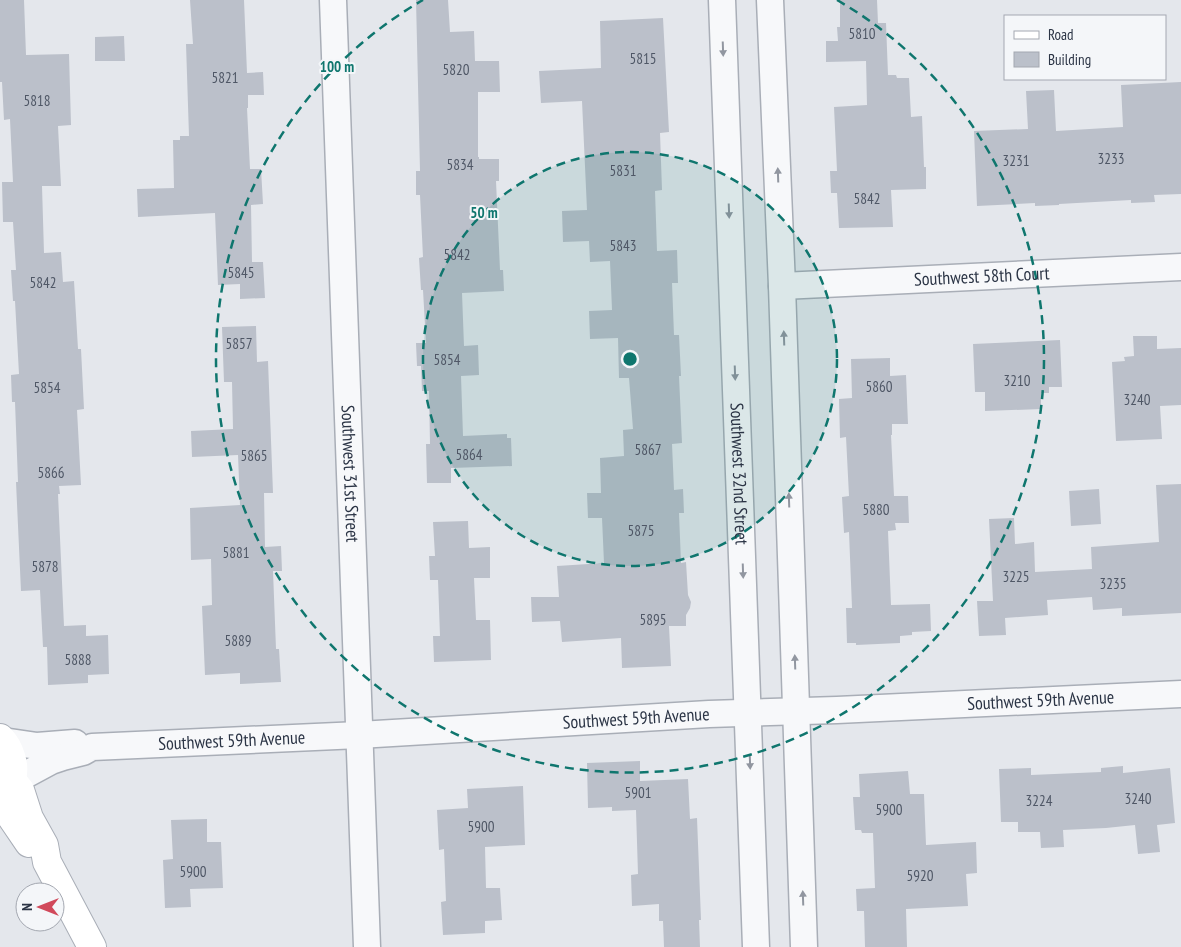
<svg xmlns="http://www.w3.org/2000/svg" width="1181" height="947" font-family="'PT Sans Narrow',sans-serif">
  <style>
    .building { fill: #bbc0ca }
    .lines { fill: none; stroke-linecap: round; stroke-linejoin: round }
    .street-casing { stroke: #a9aeb7; stroke-width: 29 }
    .secondary-casing { stroke: #a9aeb7; stroke-width: 30 }
    .street { stroke: #f7f8fa; stroke-width: 26 }
    .secondary { stroke: #fff; stroke-width: 28 }
    .oneway { fill: #9196a0 }
    .ring { fill: none; stroke: #0f766e; stroke-width: 2.5; stroke-dasharray: 9 6 }
    .labels { text-anchor: middle; stroke-width: 4; stroke-linejoin: round; paint-order: stroke }
    .number-label { font-size: 15px; fill: #4f5766 }
    .street-label { font-size: 18px; fill: #2b3445; stroke: #f4f6f9 }
    .centre { fill: #0f766e; stroke: #f4f6f9; stroke-width: 2.5 }
    .ring-label { font-size: 15px; text-anchor: middle; font-weight: bold; fill: #0f766e; stroke: #f4f6f9; stroke-width: 4; stroke-linejoin: round; paint-order: stroke }
  </style>
  <rect width="100%" height="100%" fill="#e4e7ec"/>
  <g class="building">
    <polygon points="0,0 24,0 26,55 69,54 71,125 58,126 61,186 42,186 44,253 61,252 63,282 74,281 78,349 81,349 84,409 77,410 81,485 59,486 60,494 58,494 64,626 86,625 86,636 108,635 109,674 88,675 88,683 48,685 47,647 43,647 40,590 21,591 16,482 18,482 15,402 12,402 11,375 19,374 15,301 13,301 11,270 16,270 13,222 3,222 2,182 13,182 10,119 4,120 2,82 0,82"/>
    <polygon points="190,0 244,0 247,73 263,72 264,95 248,95 248,108 247,108 250,169 261,169 263,204 251,205 252,262 263,262 265,298 240,299 240,284 218,285 215,213 138,217 137,189 174,188 173,140 180,140 180,136 189,136 186,44 193,44"/>
    <polygon points="416,0 448,0 450,32 474,31 475,61 499,61 500,92 478,92 478,157 479,157 479,159 499,159 499,181 496,181 500,270 503,270 504,291 462,293 464,346 478,345 479,375 461,376 463,436 507,434 507,438 511,438 512,466 451,468 451,483 427,483 426,444 430,444 429,391 422,391 421,366 417,366 416,343 426,343 423,290 421,290 419,258 423,257 420,195 416,195 416,171 420,171"/>
    <polygon points="840,0 877,0 878,23 886,23 888,75 896,75 897,78 909,78 911,117 922,116 924,167 926,167 926,189 891,190 893,227 839,228 837,193 831,193 830,171 837,171 834,107 867,105 866,61 826,62 826,41 838,41 837,27 840,27"/>
    <polygon points="663,18 669,132 660,133 662,190 655,191 657,251 677,250 678,283 672,283 674,335 679,335 681,376 679,376 682,443 672,444 674,490 683,489 684,513 679,513 681,563 686,562 688,595 691,602 690,608 686,615 686,626 669,626 671,666 622,668 621,638 562,642 560,621 532,622 531,597 559,597 557,566 604,563 602,518 588,518 587,493 601,493 600,458 624,456 623,430 633,429 629,378 619,378 618,338 590,339 589,311 612,310 610,261 590,262 589,241 563,242 562,211 587,210 582,101 541,103 539,71 601,68 600,21"/>
    <polygon points="124,36 125,61 95,61 95,37"/>
    <polygon points="1181,82 1181,194 1154,195 1155,202 1131,203 1131,200 1059,204 1059,205 1035,206 1035,203 977,206 974,131 1028,129 1026,91 1054,90 1056,131 1123,127 1121,85"/>
    <polygon points="256,326 257,362 268,361 273,493 264,493 265,547 281,546 282,571 273,571 276,649 279,649 281,682 240,684 240,673 205,675 202,606 212,605 211,559 191,560 190,508 240,505 238,455 192,457 191,431 233,429 232,382 224,382 222,327"/>
    <polygon points="1133,336 1157,336 1157,349 1181,348 1181,405 1160,406 1162,439 1116,441 1112,362 1125,361 1124,357 1134,356"/>
    <polygon points="1060,340 1062,387 1049,387 1049,393 1041,393 1041,409 985,411 985,392 975,392 973,344"/>
    <polygon points="890,358 890,376 906,375 908,424 892,424 892,435 891,435 894,496 908,496 909,523 895,523 896,530 888,531 891,605 930,604 931,631 912,632 912,635 900,636 900,643 856,645 856,643 847,643 846,608 852,608 849,532 844,533 842,497 849,496 846,437 840,438 839,399 852,398 851,359"/>
    <polygon points="1181,484 1181,613 1122,616 1122,608 1093,610 1092,597 1047,600 1048,615 1005,618 1006,635 979,636 977,601 993,601 989,519 1014,518 1015,544 1034,542 1035,572 1092,569 1091,547 1159,542 1156,485"/>
    <polygon points="1099,489 1101,524 1071,526 1069,491"/>
    <polygon points="468,521 469,548 490,547 490,578 474,578 476,620 490,620 491,660 434,662 433,636 440,636 438,580 430,580 429,556 435,556 433,522"/>
    <polygon points="640,761 640,781 688,779 690,819 697,818 701,920 699,920 700,947 664,947 663,921 659,921 659,904 632,906 631,875 638,874 636,810 612,811 612,807 588,808 587,763"/>
    <polygon points="1123,766 1123,773 1170,768 1175,823 1157,825 1160,852 1138,854 1135,825 1106,828 1063,830 1064,847 1041,848 1040,832 1018,832 1018,822 1001,822 999,769 1031,768 1031,775 1101,772 1101,768"/>
    <polygon points="908,771 910,794 924,794 926,845 976,842 977,873 966,874 968,906 906,909 907,947 865,947 864,911 857,911 856,889 875,888 873,833 862,833 861,830 855,830 853,797 860,797 859,774"/>
    <polygon points="523,786 525,845 485,847 486,888 500,888 502,920 485,921 485,933 443,935 441,902 446,901 444,849 439,850 437,810 468,808 467,789"/>
    <polygon points="207,819 207,842 221,842 223,888 190,889 191,907 165,908 163,860 173,859 171,820"/>
  </g>
  <g class="lines">
    <defs>
      <g id="street">
        <path id="s1" d="M333,0L367,947"/>
        <path id="s2" d="M722,0L756,947"/>
        <polyline points="770,0 782,286 804,947"/>
        <path id="s3" d="M782,286L1181,267"/>
        <polyline points="3,741 37,746 75,743"/>
        <path id="s4" d="M12,776L25,775L51,761L63,757L83,752L92,747L359,735L709,714L837,710L1181,694"/>
      </g>
      <g id="secondary">
        <path d="M0,738C10,748 17,767 11,780C8,785 4,788 0,792"/>
        <polyline points="11,779 20,790 29,818 44,845 47,862 92,947"/>
        <polyline points="0,806 10,815 29,843"/>
      </g>
    </defs>
    <use href="#street" class="street-casing"/>
    <use href="#secondary" class="secondary-casing"/>
    <use href="#street" class="street"/>
    <use href="#secondary" class="secondary"/>
  </g>
  <defs><path id="oneway-solid" d="M-6-.8H1V-3.2L6.5 0L1 3.2V.8H-6Z" transform="scale(1.25)"/></defs>
  <g class="oneway">
    <use href="#oneway-solid" transform="translate(723 49) rotate(88)"/>
    <use href="#oneway-solid" transform="translate(778 175) rotate(-92)"/>
    <use href="#oneway-solid" transform="translate(729 211) rotate(88)"/>
    <use href="#oneway-solid" transform="translate(784 338) rotate(-92)"/>
    <use href="#oneway-solid" transform="translate(735 373) rotate(88)"/>
    <use href="#oneway-solid" transform="translate(789 500) rotate(-92)"/>
    <use href="#oneway-solid" transform="translate(743 571) rotate(88)"/>
    <use href="#oneway-solid" transform="translate(795 662) rotate(-92)"/>
    <use href="#oneway-solid" transform="translate(750 762) rotate(88)"/>
    <use href="#oneway-solid" transform="translate(803 898) rotate(-92)"/>
  </g>
  <circle cx="630" cy="359" r="207" fill="#0f766e" fill-opacity=".12"/>
  <g class="ring">
    <circle cx="630" cy="359" r="207"/>
    <path d="M837 0A414 414 0 1 1 423 0"/>
  </g>
  <g class="labels">
    <g class="number-label">
      <text x="862" y="39">5810</text>
      <text x="643" y="64">5815</text>
      <text x="456" y="75">5820</text>
      <text x="225" y="83">5821</text>
      <text x="37" y="106">5818</text>
      <text x="1111" y="164">3233</text>
      <text x="1016" y="166">3231</text>
      <text x="460" y="170">5834</text>
      <text x="623" y="176">5831</text>
      <text x="867" y="204">5842</text>
      <text x="623" y="251">5843</text>
      <text x="457" y="260">5842</text>
      <text x="241" y="278">5845</text>
      <text x="43" y="288">5842</text>
      <text x="239" y="349">5857</text>
      <text x="447" y="365">5854</text>
      <text x="1017" y="386">3210</text>
      <text x="879" y="392">5860</text>
      <text x="47" y="393">5854</text>
      <text x="1137" y="405">3240</text>
      <text x="648" y="455">5867</text>
      <text x="469" y="460">5864</text>
      <text x="254" y="461">5865</text>
      <text x="51" y="478">5866</text>
      <text x="876" y="515">5880</text>
      <text x="641" y="536">5875</text>
      <text x="236" y="558">5881</text>
      <text x="45" y="572">5878</text>
      <text x="1016" y="582">3225</text>
      <text x="1113" y="589">3235</text>
      <text x="653" y="625">5895</text>
      <text x="238" y="646">5889</text>
      <text x="78" y="665">5888</text>
      <text x="638" y="798">5901</text>
      <text x="1138" y="804">3240</text>
      <text x="1039" y="806">3224</text>
      <text x="889" y="815">5900</text>
      <text x="481" y="832">5900</text>
      <text x="193" y="877">5900</text>
      <text x="920" y="881">5920</text>
    </g>
    <g class="street-label">
      <text dy="6" stroke="none"><textPath href="#s3" startOffset="200">Southwest 58th Court</textPath></text>
      <text dy="6" stroke="none"><textPath href="#s1" startOffset="474">Southwest 31st Street</textPath></text>
      <text dy="6" stroke="none"><textPath href="#s2" startOffset="474">Southwest 32nd Street</textPath></text>
      <text dy="6" stroke="none"><textPath href="#s4" startOffset="1036">Southwest 59th Avenue</textPath></text>
      <text dy="6" stroke="none"><textPath href="#s4" startOffset="631">Southwest 59th Avenue</textPath></text>
      <text dy="6" stroke="none"><textPath href="#s4" startOffset="226">Southwest 59th Avenue</textPath></text>
    </g>
  </g>
  <circle cx="630" cy="359" r="8" class="centre"/>
  <g class="ring-label">
    <text x="337" y="72">100 m</text>
    <text x="484" y="218">50 m</text>
  </g>
  <rect x="1004" y="15" width="162" height="65" fill="#f4f6f9" stroke="#a4a8b1"/>
  <rect x="1014" y="31" width="25" height="8" fill="#ffffff" stroke="#a4a8b1"/>
  <text x="1048" y="40" font-size="15" fill="#2b3445">Road</text>
  <rect x="1014" y="52" width="25" height="15" fill="#bbc0ca" stroke="#a4a8b1"/>
  <text x="1048" y="65" font-size="15" fill="#2b3445">Building</text>
  <g transform="translate(40 907) rotate(270)"><circle r="24" fill="#f4f6f9" stroke="#a4a8b1"/>
  <path d="M0-4L9 19L0 12L-9 19Z" fill="#d1495b"/>
  <text y="-8" font-size="14" font-weight="bold" text-anchor="middle" fill="#2b3445">N</text>
  </g>
</svg>
